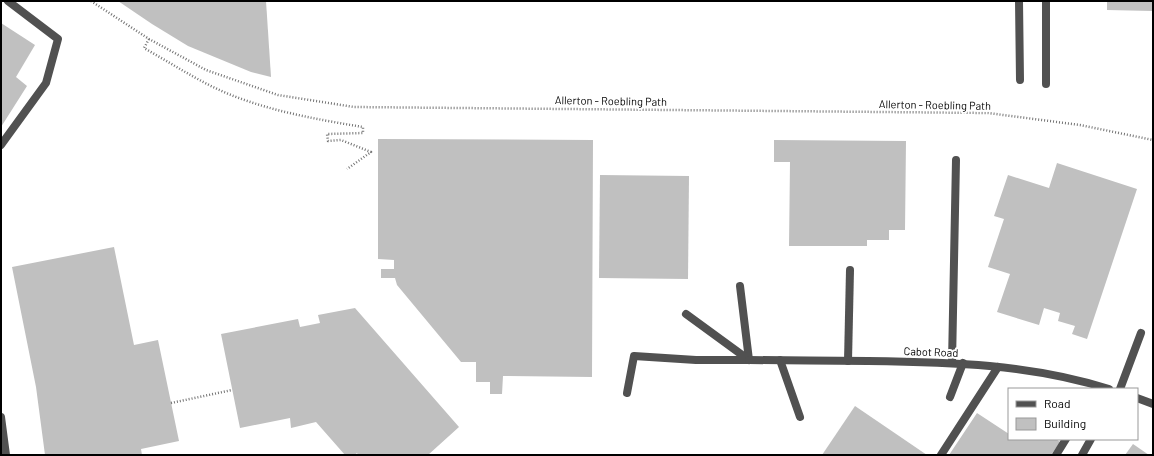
<svg xmlns="http://www.w3.org/2000/svg" width="1154" height="456" font-family="Barlow,sans-serif">
  <style>
    .building { fill: #c0c0c0 }
    .lines { fill: none; stroke-linecap: round; stroke-linejoin: round }
    .path { stroke: #737373; stroke-width: 2.5; stroke-dasharray: 1 2; stroke-linecap: butt }
    .lane { stroke: #515151; stroke-width: 8 }
    .street { stroke: #515151; stroke-width: 8 }
    .labels { text-anchor: middle; stroke-width: 4; stroke-linejoin: round; paint-order: stroke }
    .street-label { font-size: 11px; fill: #000; stroke: #fff }
  </style>
  <rect width="100%" height="100%" fill="#fff"/>
  <g class="building">
    <polygon points="118,1 266,1 271,77 251,72 188,46 152,24"/>
    <polygon points="1107,1 1153,1 1153,11 1107,10"/>
    <polygon points="1,23 35,45 16,77 27,86 1,127"/>
    <polygon points="378,139 593,140 592,377 503,376 502,394 490,394 490,382 476,382 476,362 461,362 397,285 395,278 381,278 381,269 394,269 394,260 378,259"/>
    <polygon points="774,140 906,141 905,230 889,230 889,240 867,240 867,246 789,246 790,162 774,162"/>
    <polygon points="1057,163 1137,189 1087,339 1072,334 1075,326 1058,321 1060,313 1044,308 1039,325 997,312 1010,274 988,267 1004,219 994,216 1008,175 1049,188"/>
    <polygon points="600,175 689,176 688,279 599,278"/>
    <polygon points="114,247 134,345 158,340 179,441 141,449 142,455 45,455 36,387 12,267"/>
    <polygon points="355,308 459,427 428,455 358,455 357,453 355,455 345,455 316,422 291,428 290,418 240,428 221,334 298,319 300,327 320,323 318,315"/>
    <polygon points="855,406 927,455 822,455"/>
    <polygon points="977,413 1009,434 1009,439 1056,439 1060,442 1051,455 949,455"/>
    <polygon points="1133,444 1149,455 1125,455"/>
  </g>
  <g class="lines">
    <g class="path">
      <polyline points="91,1 149,39 206,70 278,95 354,107 988,113 1080,125 1153,140"/>
      <path d="M149,39L144,48C167,61 189,75 213,87C258,109 314,119 363,127V133L327,134L328,141L341,140L371,152L347,169"/>
      <polyline points="171,403 232,390"/>
    </g>
    <g class="lane">
      <polyline points="1019,1 1020,80"/>
      <polyline points="1046,1 1046,84"/>
      <polyline points="1,145 46,83 58,39 8,1"/>
      <polyline points="740,286 749,360"/>
      <polyline points="686,314 749,360"/>
      <polyline points="780,360 800,417"/>
      <polyline points="848,361 850,270"/>
      <polyline points="952,363 956,160"/>
      <polyline points="1120,389 1141,333"/>
      <polyline points="627,393 634,356 696,360 749,360"/>
      <polyline points="950,397 963,363"/>
      <polyline points="1,417 6,455"/>
      <polyline points="941,455 998,367"/>
      <polyline points="1056,455 1066,439"/>
      <polyline points="1082,455 1091,439"/>
    </g>
    <g class="street">
      <path d="M749,360C789,360 828,361 868,361C949,362 1031,364 1109,389"/>
      <polyline points="1137,398 1153,404"/>
    </g>
  </g>
  <g class="labels">
    <g class="street-label">
      <text transform="translate(611 101) rotate(1)" y="4">Allerton - Roebling Path</text>
      <text transform="translate(935 105) rotate(1)" y="4">Allerton - Roebling Path</text>
      <text transform="translate(931 352) rotate(2)" y="4">Cabot Road</text>
    </g>
  </g>
  <rect width="1154" height="456" fill="none" stroke="#000000" stroke-width="4"/>
  <rect x="1008" y="388" width="130" height="52" fill="#ffffff" stroke="#999999"/>
  <rect x="1016" y="401" width="20" height="6" fill="#515151" stroke="#999999"/>
  <text x="1044" y="408" font-size="12" fill="#000000">Road</text>
  <rect x="1016" y="418" width="20" height="12" fill="#c0c0c0" stroke="#999999"/>
  <text x="1044" y="428" font-size="12" fill="#000000">Building</text>
</svg>
